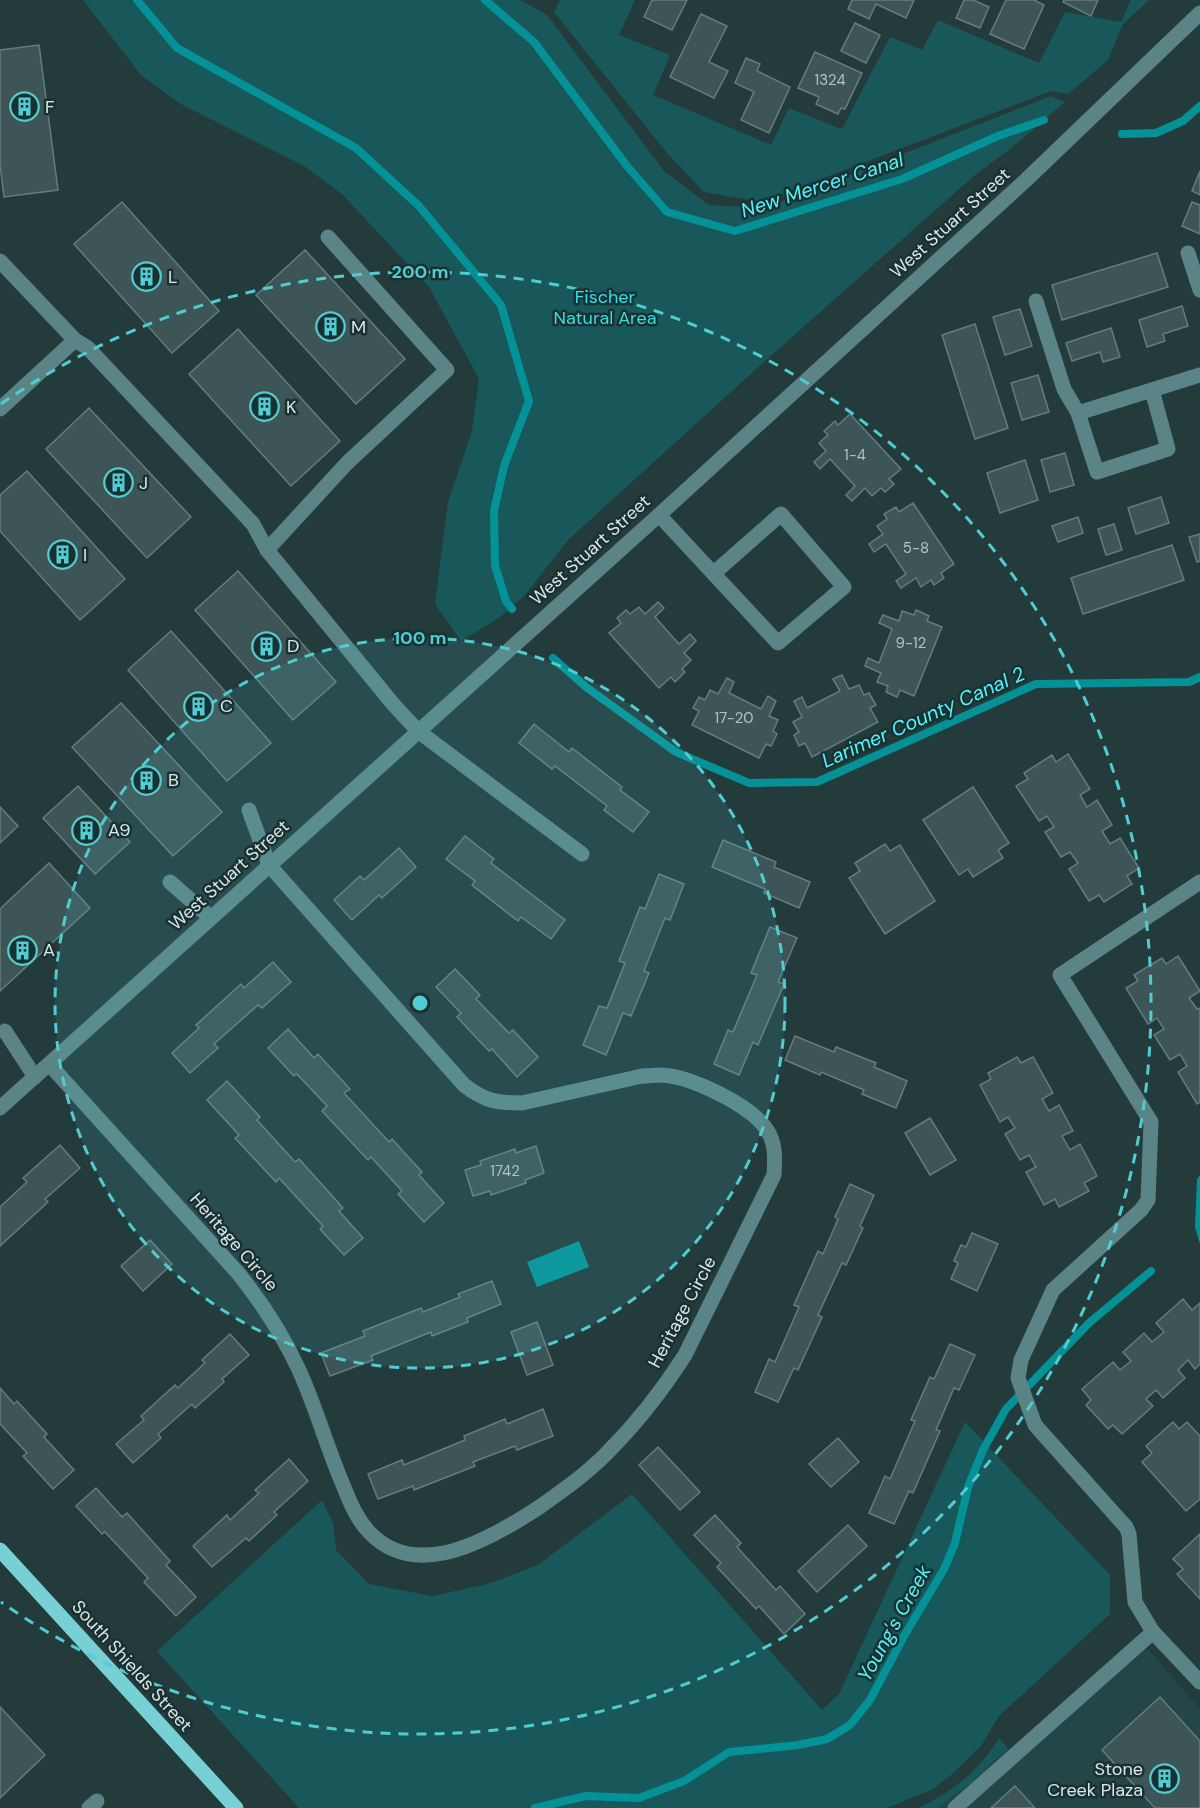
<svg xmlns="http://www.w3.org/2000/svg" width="1200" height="1808" font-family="'DM Sans',sans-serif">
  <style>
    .built { fill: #254648 }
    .green { fill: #18585b }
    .water { fill: #049297 }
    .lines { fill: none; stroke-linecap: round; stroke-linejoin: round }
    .stream { stroke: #049297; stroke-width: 8 }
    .building { fill: #3d5556; stroke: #637d7e; stroke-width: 1.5 }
    .minor { stroke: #5b8486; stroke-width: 15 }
    .major { stroke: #77d0d4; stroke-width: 15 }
    .ring { fill: none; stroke: #51ccd2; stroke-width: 3; stroke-dasharray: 10 8 }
    .labels { text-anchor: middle; stroke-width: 5; stroke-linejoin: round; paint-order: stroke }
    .number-label { font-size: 15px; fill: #b3c3c4 }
    .poi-label { font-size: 18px; fill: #dae8e9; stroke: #1a3132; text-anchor: start }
    .street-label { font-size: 18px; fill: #dae8e9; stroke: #1a3132 }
    .park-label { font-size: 18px; fill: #34dfe6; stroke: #1a3132 }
    .water-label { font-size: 20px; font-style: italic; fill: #53f4fb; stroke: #1a3132 }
    .centre { fill: #51ccd2; stroke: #1a3132; stroke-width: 3 }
    .ring-label { font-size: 18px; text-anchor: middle; font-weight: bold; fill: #51ccd2; stroke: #1a3132; stroke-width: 5; stroke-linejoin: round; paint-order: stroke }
  </style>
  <rect width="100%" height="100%" fill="#243b3c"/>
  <polygon class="built" points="1146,1647 1200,1709 1200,1808 937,1808 970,1784 1008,1748 1018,1761"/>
  <g class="green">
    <polygon points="83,0 520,0 547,15 664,171 709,205 764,208 1051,96 1065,102 1009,150 975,175 765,361 568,540 525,595 499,618 461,641 435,604 448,502 472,431 479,379 429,287 342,194 304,166 179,103 141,75"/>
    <polygon points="560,0 635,0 619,35 670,55 653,95 771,145 789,108 842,129 890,37 922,50 938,20 1039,63 1065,12 1121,22 1131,0 1149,0 1123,24 1108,60 1068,94 1051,91 761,202 704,192 667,153 554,12"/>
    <polygon points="965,1422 1110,1575 1110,1614 999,1716 981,1746 951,1775 933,1789 887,1808 299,1808 157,1651 322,1500 333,1523 336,1550 369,1584 432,1596 488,1584 538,1565 632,1494 822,1710 839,1694"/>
    <path d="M999,1738L1008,1748L970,1784L937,1808H918C950,1794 981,1769 999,1738Z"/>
  </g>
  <g class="water">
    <polygon points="1200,1175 1200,1244 1195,1227 1197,1179"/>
    <polygon points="579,1241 589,1267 537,1287 527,1262"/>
  </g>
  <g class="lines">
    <g class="stream">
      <polyline points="137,0 177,48 356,148 419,206 501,305 529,401 504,466 494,511 495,566 506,601 512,609"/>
      <polyline points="485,0 534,42 627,166 667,212 735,231 902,179 998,136 1044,120"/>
      <polyline points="1122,134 1156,133 1183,121 1200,106"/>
      <polyline points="553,658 586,687 676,752 749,783 817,782 1036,684 1189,682 1200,677"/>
      <polyline points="535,1808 586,1796 639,1798 684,1781 729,1752 798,1745 827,1739 850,1725 870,1700 904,1636 944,1569 955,1543 968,1487 983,1450 1006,1409 1089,1323 1151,1271"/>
    </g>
  </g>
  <g class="building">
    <polygon points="652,0 687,0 672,30 644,17"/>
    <polygon points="852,0 914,0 906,18 876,4 869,19 848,9"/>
    <polygon points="964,0 973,0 989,7 980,28 956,18"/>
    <polygon points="1006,0 1034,0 1044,5 1024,49 990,34"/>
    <polygon points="1064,0 1098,0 1091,16 1063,2"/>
    <polygon points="701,14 727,26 709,62 728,71 714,98 670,77"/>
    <polygon points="855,23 880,35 866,63 841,51"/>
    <polygon points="39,45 58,190 4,197 0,164 0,50"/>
    <polygon points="815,52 862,73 845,109 841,108 838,114 816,104 819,97 798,88"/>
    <polygon points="746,58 760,64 757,71 790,87 769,133 741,120 754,92 735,83"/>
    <polygon points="1200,171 1200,195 1192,191"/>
    <polygon points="122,202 219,311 172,353 74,244"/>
    <polygon points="1192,202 1200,205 1200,234 1182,226"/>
    <polygon points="305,250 405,359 356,404 256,295"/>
    <polygon points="1157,253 1168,287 1062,320 1052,285"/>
    <polygon points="1182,306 1188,326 1163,334 1165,341 1147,347 1139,320"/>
    <polygon points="1020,309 1032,346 1005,355 993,317"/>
    <polygon points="975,324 1008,428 975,439 942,335"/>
    <polygon points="1111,328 1120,357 1103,362 1100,352 1072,361 1066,343"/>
    <polygon points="238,329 340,441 291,486 189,374"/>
    <polygon points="1038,375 1049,412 1022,420 1011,383"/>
    <polygon points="89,408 191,517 147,558 46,449"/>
    <polygon points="850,414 901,469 889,479 894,484 885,492 881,488 872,496 865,488 852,501 846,495 855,486 830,459 820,469 814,462 826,451 819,443 828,435 824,431 835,421 838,425"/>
    <polygon points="1065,453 1074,485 1050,492 1041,460"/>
    <polygon points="1025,460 1038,500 1000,513 987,473"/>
    <polygon points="27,471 125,579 80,620 0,531 0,495"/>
    <polygon points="1161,497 1169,523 1136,534 1128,508"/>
    <polygon points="913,503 954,564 941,573 944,578 934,585 931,580 921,587 916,578 901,588 896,581 906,574 886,544 874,552 869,544 883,534 877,526 887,519 884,514 896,507 899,512"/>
    <polygon points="1078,517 1083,533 1058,542 1052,526"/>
    <polygon points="1114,524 1122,550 1106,555 1098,529"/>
    <polygon points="1200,534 1200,561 1197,562 1189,537"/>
    <polygon points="1172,545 1184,580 1083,614 1071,578"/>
    <polygon points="238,571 336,682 293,720 195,610"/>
    <polygon points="658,602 664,608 655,617 679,644 690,634 696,641 684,653 691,660 682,669 685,672 675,682 671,677 659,688 609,633 621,623 617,618 626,610 630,614 639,607 645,614"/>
    <polygon points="916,610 929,616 927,621 942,627 914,696 900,690 897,697 886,692 888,686 877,682 881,673 865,666 868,658 879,663 892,629 879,623 883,615 899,621 902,611 914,615"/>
    <polygon points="171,631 271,743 227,781 128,670"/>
    <polygon points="842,675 849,689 859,685 864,695 869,693 876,705 870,708 878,722 812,757 805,743 799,746 794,735 799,732 793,722 802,717 794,701 802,697 807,708 840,691 833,679"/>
    <polygon points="727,678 734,682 729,693 761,709 768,696 776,701 769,716 778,720 773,731 777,734 771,746 766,744 759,758 692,725 699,711 693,708 699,697 705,700 710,690 718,694"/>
    <polygon points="121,703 222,812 173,856 72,747"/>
    <polygon points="534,724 569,752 572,748 622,787 620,790 649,812 633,832 604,810 607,806 555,766 552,769 519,743"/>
    <polygon points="1068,754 1090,789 1080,795 1087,807 1097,800 1112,825 1102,831 1110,844 1120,838 1139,868 1127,876 1132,884 1104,902 1099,895 1089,901 1069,869 1078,863 1070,852 1061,857 1045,832 1054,827 1047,816 1039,821 1016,786 1028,779 1024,773 1052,755 1056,762"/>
    <polygon points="78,786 130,842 95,874 43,818"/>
    <polygon points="973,787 1009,843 998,850 1003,858 973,877 968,869 959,875 923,820"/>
    <polygon points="0,807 18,826 0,843"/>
    <polygon points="465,836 494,859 491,863 565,920 551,939 521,917 518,921 472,885 475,881 446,859"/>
    <polygon points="723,840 776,862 774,867 810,882 799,908 764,893 765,889 712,867"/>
    <polygon points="885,844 890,851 900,845 935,901 885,934 849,878 860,871 855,863"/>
    <polygon points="399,848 416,867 382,898 379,895 352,920 334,900 360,876 364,880"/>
    <polygon points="49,863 90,908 0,991 0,909"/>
    <polygon points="659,874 684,884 670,920 665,918 644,971 649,973 631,1016 623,1013 606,1055 583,1045 599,1006 607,1008 625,963 619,961 640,907 645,909"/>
    <polygon points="770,927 797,938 778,982 784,984 758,1045 753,1042 739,1075 714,1064 728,1030 733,1032 757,975 751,973"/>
    <polygon points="1178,956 1200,991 1189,998 1197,1009 1200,1008 1200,1102 1197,1104 1178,1072 1187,1066 1180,1054 1170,1060 1154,1035 1164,1029 1157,1018 1148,1024 1126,988 1138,981 1134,975 1162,958 1166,964"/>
    <polygon points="273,962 291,982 262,1008 258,1005 214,1044 218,1048 190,1073 172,1053 199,1028 196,1025 241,984 244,988"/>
    <polygon points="455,969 480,995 476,999 509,1033 513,1030 538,1057 517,1077 492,1049 489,1051 457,1017 461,1013 436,987"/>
    <polygon points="288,1029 314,1058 318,1054 350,1089 344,1093 389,1142 392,1139 422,1172 419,1175 444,1203 424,1222 398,1194 402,1191 371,1157 368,1160 322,1111 327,1106 297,1074 294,1076 268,1048"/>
    <polygon points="795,1036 834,1052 836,1047 876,1063 874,1067 907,1081 896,1108 862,1094 864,1090 821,1072 820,1075 785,1060"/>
    <polygon points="1017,1057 1021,1063 1033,1057 1053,1093 1042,1099 1049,1111 1059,1105 1073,1131 1062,1136 1070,1150 1080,1144 1097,1176 1084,1183 1089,1191 1059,1207 1055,1199 1044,1205 1026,1172 1036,1167 1029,1155 1020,1160 1005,1134 1015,1128 1008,1117 1000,1122 980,1085 991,1079 988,1073"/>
    <polygon points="227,1081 260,1117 257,1120 295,1162 299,1159 343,1208 339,1211 363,1238 344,1255 320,1229 323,1226 279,1178 276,1182 235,1138 239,1135 207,1100"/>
    <polygon points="930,1118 956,1160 930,1175 905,1133"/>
    <polygon points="60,1145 80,1168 45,1199 48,1202 0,1246 0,1207 27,1182 23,1178"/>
    <polygon points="536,1146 544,1173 525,1180 526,1183 491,1195 490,1191 473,1196 465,1170 481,1165 480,1161 515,1149 516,1153"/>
    <polygon points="850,1184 874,1195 860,1226 863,1228 846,1265 842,1263 818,1315 822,1317 798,1370 794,1368 778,1402 755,1392 769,1359 775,1362 799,1307 794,1305 818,1251 823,1254 838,1219 835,1217"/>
    <polygon points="972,1233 998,1244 977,1291 951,1279 958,1263 954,1261 961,1245 966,1247"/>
    <polygon points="150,1240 172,1264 143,1291 121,1266"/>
    <polygon points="492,1281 501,1304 467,1318 468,1322 432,1336 431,1332 371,1356 373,1360 330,1376 321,1353 365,1336 363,1331 421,1308 423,1312 460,1297 458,1294"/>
    <polygon points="1183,1299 1192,1310 1200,1303 1200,1364 1195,1369 1188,1360 1178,1370 1185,1378 1163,1398 1156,1390 1146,1399 1153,1406 1122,1434 1113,1425 1108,1429 1086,1405 1091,1400 1082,1389 1113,1362 1120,1370 1131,1361 1123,1352 1144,1333 1152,1342 1164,1332 1156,1323"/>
    <polygon points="537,1322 553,1365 527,1375 511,1332"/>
    <polygon points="230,1334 249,1355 222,1379 224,1382 195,1408 192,1404 158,1434 161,1438 133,1463 116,1444 144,1420 141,1416 175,1385 178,1388 205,1363 202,1360"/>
    <polygon points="950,1344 975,1355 959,1390 954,1388 936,1430 940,1431 913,1493 909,1491 894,1524 869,1513 885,1476 890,1479 915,1421 911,1420 930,1377 934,1379"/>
    <polygon points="0,1388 14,1404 17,1401 47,1434 44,1437 74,1470 53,1489 23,1456 27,1453 0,1424"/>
    <polygon points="543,1409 553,1436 517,1450 515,1446 473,1462 475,1466 414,1490 413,1486 378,1499 368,1474 402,1460 404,1465 465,1440 464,1436 505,1419 507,1424"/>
    <polygon points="1173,1422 1179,1429 1187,1422 1200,1436 1200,1499 1186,1511 1142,1462 1152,1453 1146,1446"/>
    <polygon points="838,1438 859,1462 831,1487 809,1464"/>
    <polygon points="658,1447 700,1492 680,1510 639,1465"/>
    <polygon points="289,1459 308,1481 274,1512 277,1515 249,1541 246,1538 212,1567 193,1546 227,1515 230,1520 259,1493 255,1490"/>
    <polygon points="96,1488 122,1517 127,1513 170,1561 166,1565 196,1597 176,1616 144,1582 148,1578 105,1532 102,1534 76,1506"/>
    <polygon points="715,1515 741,1543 737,1547 776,1590 780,1586 805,1614 784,1634 759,1606 756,1609 717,1567 721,1563 694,1535"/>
    <polygon points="848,1525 867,1546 817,1592 798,1571"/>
    <polygon points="1200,1534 1200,1599 1177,1574 1183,1569 1173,1559"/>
    <polygon points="1160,1697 1200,1741 1200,1808 1155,1808 1102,1750"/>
    <polygon points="0,1707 45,1755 0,1798"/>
    <polygon points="1015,1786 1035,1808 991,1808"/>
  </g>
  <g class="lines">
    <g class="minor">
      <polyline points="1188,253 1200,290"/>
      <polyline points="0,261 75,340 88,348 253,524 267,550 393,704 418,731 582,854"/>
      <polyline points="1036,301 1064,389 1078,413"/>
      <polyline points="1152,390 1168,449 1097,472 1078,413 1200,375"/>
      <polyline points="0,409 75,340"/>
      <polyline points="659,515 778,643 844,587 781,514 714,573"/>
      <polyline points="267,550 347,463 447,370 328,237"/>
      <polyline points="170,882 211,918"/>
      <polyline points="1200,882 1060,975 1151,1122 1148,1200 1141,1210 1053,1290 1021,1360 1018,1378 1035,1425 1126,1527 1129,1534 1135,1602 1153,1632 1200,1682"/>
      <polyline points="5,1031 35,1077"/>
      <path d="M49,1064L238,1273C262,1303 283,1335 299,1370C315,1405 326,1444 341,1480C349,1499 355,1517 369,1532C417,1583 492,1538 538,1508C562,1491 585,1475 606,1454C636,1424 662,1391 685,1355L774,1175C775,1160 776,1143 767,1130C751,1105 690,1076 661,1075C655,1075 648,1076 642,1076L522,1103C495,1103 485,1101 464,1085L269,865L249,810"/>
      <polyline points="0,1108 659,515 1026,180 1200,13"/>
      <polyline points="89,1808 97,1801"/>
      <polyline points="955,1808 1153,1632"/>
    </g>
    <polyline class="major" points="0,1550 236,1808"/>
  </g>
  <circle cx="420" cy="1003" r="365" fill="#51ccd2" fill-opacity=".12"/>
  <g class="ring">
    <circle cx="420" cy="1003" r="365"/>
    <path d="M1 404A731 731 0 1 1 1 1602"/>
  </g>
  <defs>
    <symbol id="building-ring" viewBox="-11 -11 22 22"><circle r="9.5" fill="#1a3132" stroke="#51ccd2" stroke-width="1.5"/><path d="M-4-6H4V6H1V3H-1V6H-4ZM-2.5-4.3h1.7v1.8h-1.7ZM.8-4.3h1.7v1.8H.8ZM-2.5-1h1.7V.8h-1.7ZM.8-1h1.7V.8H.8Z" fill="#51ccd2"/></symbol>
  </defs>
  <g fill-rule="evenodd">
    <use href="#building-ring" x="8" y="90" width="33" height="33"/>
    <use href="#building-ring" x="130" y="260" width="33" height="33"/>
    <use href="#building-ring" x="314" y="310" width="33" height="33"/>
    <use href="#building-ring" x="248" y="390" width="33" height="33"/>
    <use href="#building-ring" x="102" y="466" width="33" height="33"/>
    <use href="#building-ring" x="46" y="538" width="33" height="33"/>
    <use href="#building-ring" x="250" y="630" width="33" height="33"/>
    <use href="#building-ring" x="182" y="690" width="33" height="33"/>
    <use href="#building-ring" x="130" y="764" width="33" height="33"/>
    <use href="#building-ring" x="70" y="814" width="33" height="33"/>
    <use href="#building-ring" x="6" y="934" width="33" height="33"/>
    <use href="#building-ring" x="1148" y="1762" width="33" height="33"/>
  </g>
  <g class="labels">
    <g class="number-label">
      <text x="830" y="85">1324</text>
      <text x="855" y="460">1-4</text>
      <text x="916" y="553">5-8</text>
      <text x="911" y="648">9-12</text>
      <text x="734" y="723">17-20</text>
      <text x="505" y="1176">1742</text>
    </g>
    <g class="poi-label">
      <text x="45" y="113">F</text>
      <text x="168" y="283">L</text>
      <text x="351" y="333">M</text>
      <text x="286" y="413">K</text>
      <text x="139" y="489">J</text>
      <text x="83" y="561">I</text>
      <text x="287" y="652">D</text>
      <text x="220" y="712">C</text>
      <text x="168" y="786">B</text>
      <text x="108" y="836">A9</text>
      <text x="43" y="956">A</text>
      <text x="1143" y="1775" text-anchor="end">Stone<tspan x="1143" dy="21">Creek Plaza</tspan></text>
    </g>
    <g class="street-label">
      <text transform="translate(950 223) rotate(-42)" y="6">West Stuart Street</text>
      <text transform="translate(590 550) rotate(-42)" y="6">West Stuart Street</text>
      <text transform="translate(229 875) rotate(-42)" y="6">West Stuart Street</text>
      <text transform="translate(234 1242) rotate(49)" y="6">Heritage Circle</text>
      <text transform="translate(682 1312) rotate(-62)" y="6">Heritage Circle</text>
      <text transform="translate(132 1666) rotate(48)" y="6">South Shields Street</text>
    </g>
    <g class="park-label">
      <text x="605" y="303">Fischer<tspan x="605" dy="21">Natural Area</tspan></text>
    </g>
    <g class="water-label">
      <text transform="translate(822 185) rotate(-18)" y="7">New Mercer Canal</text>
      <text transform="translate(923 717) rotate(-24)" y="7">Larimer County Canal 2</text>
      <text transform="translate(894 1623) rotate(-61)" y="7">Young's Creek</text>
    </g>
  </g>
  <circle cx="420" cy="1003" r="9" class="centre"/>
  <g class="ring-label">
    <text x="420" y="278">200 m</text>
    <text x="420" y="644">100 m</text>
  </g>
</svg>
